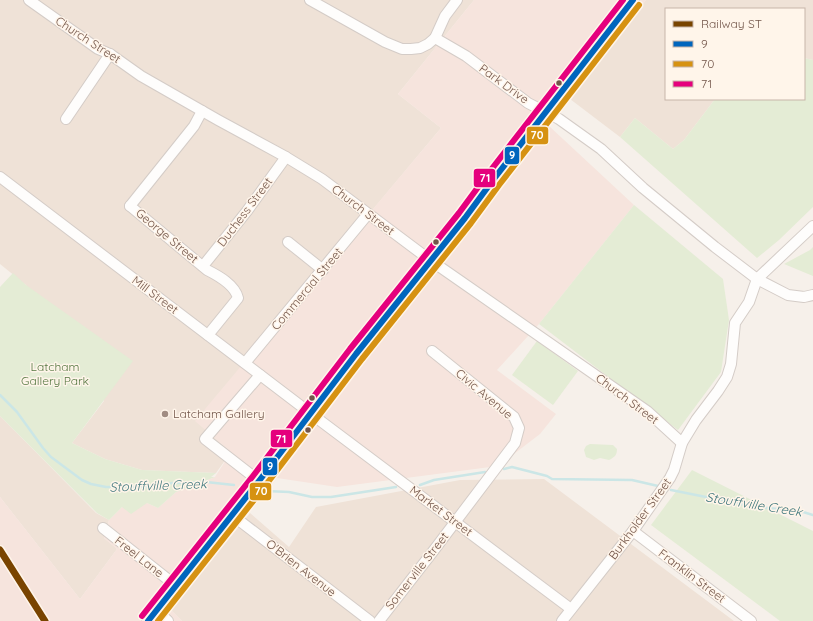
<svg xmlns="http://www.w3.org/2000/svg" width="813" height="621" font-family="Quicksand,sans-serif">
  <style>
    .residential { fill: #efe2d7 }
    .commercial { fill: #f6e4dd }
    .green { fill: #e4ecd5 }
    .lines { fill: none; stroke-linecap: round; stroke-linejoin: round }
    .stream { stroke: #cbe6e6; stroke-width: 2.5 }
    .minor-casing { stroke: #d4ccc7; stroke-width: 12 }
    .major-casing { stroke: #d5cbc6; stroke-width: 14 }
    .minor { stroke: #fefdfc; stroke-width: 10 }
    .major { stroke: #f2ece5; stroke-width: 12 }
    .bus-1-casing { stroke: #fff5ea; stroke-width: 9 }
    .bus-2-casing { stroke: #fff5ea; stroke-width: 9 }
    .bus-3-casing { stroke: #fff5ea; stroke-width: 9 }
    .bus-1 { stroke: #0065bd; stroke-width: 6 }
    .bus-2 { stroke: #d69212; stroke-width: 6 }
    .bus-3 { stroke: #e5007d; stroke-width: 6 }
    .rail-1-casing { stroke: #fff5ea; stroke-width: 10 }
    .rail-1 { stroke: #794400; stroke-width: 7 }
    .bus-dot { fill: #73564a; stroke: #fff5ea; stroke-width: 1.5 }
    .poi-dot { fill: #a18c82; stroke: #fff5ea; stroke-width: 1.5 }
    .labels { text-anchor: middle; stroke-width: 3; stroke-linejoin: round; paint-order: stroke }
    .street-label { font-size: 12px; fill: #73564a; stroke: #fff5ea }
    .park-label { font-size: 12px; fill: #567842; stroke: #fff5ea }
    .poi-label { font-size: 12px; fill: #73564a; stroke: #fff5ea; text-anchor: start }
    .water-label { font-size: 13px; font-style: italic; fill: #42797f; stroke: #fff5ea }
    .line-badge { stroke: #fff5ea; stroke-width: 1.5 }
    .badge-label { font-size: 11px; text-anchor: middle; font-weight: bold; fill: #fff }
  </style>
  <rect width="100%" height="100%" fill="#f6f0ea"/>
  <g class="residential">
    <polygon points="0,0 474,0 398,94 441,128 196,421 231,452 216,473 142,470 105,459 72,443 104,401 26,285 0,264"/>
    <polygon points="646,0 813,0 813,60 804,58 804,9 666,9 666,99 715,99 684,140 673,149 635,118 620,137 570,99"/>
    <polygon points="0,416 96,513 109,520 104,538 117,549 80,599 0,497"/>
    <polygon points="544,479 734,621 182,621 171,610 250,513 289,547 316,507 460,480"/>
  </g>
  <polygon class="commercial" points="474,0 646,0 549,126 634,205 539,324 497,370 556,414 540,434 498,466 337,487 277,478 171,610 182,621 0,621 0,497 80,599 117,549 104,538 109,520 122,507 147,503 158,508 176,492 215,477 231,452 195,421 441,128 398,94"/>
  <g class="green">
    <polygon points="804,58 813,60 813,207 779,240 757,258 620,137 635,118 673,149 684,140 715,99 804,99"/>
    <polygon points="634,205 723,279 729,320 721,372 678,430 539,324"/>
    <polygon points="813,247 813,276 784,264 810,250"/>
    <polygon points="13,273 26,285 133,361 72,443 105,459 142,470 216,473 211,477 215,477 176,492 158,508 147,503 131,514 122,507 109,520 97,513 0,416 0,287"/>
    <polygon points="537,341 578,371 553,405 512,375"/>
    <path d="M590,444L613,445L617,449C617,455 615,457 609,460L600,458L594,460L586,457L584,450L586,446Z"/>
    <polygon points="692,470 813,531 813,621 780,621 651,525"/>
  </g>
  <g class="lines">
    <g class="stream">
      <polyline points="0,395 17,412 43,448 51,457 82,480 91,484 106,487 148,487 173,483 206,482 234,485"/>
      <polyline points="504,469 512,467 547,476 552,479 632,480 658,486"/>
      <polyline points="420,485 434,480 485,472"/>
      <polyline points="671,490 756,507 800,511 813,515"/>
      <polyline points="266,491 289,492 312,497 331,497 396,487"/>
    </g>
    <defs>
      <g id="minor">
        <polyline points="29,0 84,39 98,49 110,54 141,76 218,120 286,157 322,179 430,260 647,411 682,443"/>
        <polyline points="310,0 385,42 402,49 411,49 420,48 428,44 435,38 445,16 457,0"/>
        <polyline points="435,38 466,56 528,103 559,119 601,149 643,188 715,247 757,279 788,295 804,297 813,295"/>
        <polyline points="66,119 110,54"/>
        <polyline points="0,177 318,419 571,609"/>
        <path d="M130,206L207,270C219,276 235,285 238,298L208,335"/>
        <polyline points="130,206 194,126 202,111"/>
        <polyline points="288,242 323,270"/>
        <polyline points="203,266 247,211 286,157"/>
        <polyline points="245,363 368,214"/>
        <polyline points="259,481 205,439 260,375"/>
        <polyline points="232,515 370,621"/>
        <polyline points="103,528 175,585"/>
        <polyline points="633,531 751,621"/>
        <polyline points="156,610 168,621"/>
        <polyline points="379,621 431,554 515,443 519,428 514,417 432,351"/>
        <polyline points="562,621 633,531 670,478 674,470 682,443 696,420 718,391 727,377 731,364 735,323 749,302 757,279 813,226"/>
      </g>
      <polyline id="major" points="148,621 259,481 356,354 465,218 493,180 547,112 633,0"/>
    </defs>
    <use href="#minor" class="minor-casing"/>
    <use href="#major" class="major-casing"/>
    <use href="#minor" class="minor"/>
    <use href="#major" class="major"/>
    <defs>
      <polyline id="bus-1" points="148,621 259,481 356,354 465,218 493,180 633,0"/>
      <polyline id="bus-2" points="158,621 265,486 362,359 471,223 499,185 639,5"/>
      <polyline id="bus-3" points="142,616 253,476 350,349 459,213 487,175 623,0"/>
    </defs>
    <use href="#bus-1" class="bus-1-casing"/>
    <use href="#bus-2" class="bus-2-casing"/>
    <use href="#bus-3" class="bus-3-casing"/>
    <use href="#bus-1" class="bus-1"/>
    <use href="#bus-2" class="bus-2"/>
    <use href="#bus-3" class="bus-3"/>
    <defs>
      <polyline id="rail-1" points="0,550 45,621"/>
    </defs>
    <use href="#rail-1" class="rail-1-casing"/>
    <use href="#rail-1" class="rail-1"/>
  </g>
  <g class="bus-dot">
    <circle cx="559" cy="83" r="3.5"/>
    <circle cx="436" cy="242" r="3.5"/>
    <circle cx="312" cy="398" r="3.5"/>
    <circle cx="308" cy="430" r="3.5"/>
  </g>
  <circle class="poi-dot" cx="165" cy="414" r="4"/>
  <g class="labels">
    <g class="street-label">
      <text transform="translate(88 40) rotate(33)" y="4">Church Street</text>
      <text transform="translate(504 84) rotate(36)" y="4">Park Drive</text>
      <text transform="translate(363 210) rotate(37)" y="4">Church Street</text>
      <text transform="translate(245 212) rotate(-53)" y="4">Duchess Street</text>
      <text transform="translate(167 236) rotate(40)" y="4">George Street</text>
      <text transform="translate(307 289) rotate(-50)" y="4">Commercial Street</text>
      <text transform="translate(155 295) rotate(37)" y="4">Mill Street</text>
      <text transform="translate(484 394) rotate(40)" y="4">Civic Avenue</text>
      <text transform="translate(627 399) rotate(37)" y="4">Church Street</text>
      <text transform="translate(441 511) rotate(37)" y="4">Market Street</text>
      <text transform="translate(640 519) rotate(-54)" y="4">Burkholder Street</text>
      <text transform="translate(139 557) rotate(38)" y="4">Freel Lane</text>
      <text transform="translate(301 568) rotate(38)" y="4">O'Brien Avenue</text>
      <text transform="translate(417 571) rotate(-52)" y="4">Somerville Street</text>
      <text transform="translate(692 576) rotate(37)" y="4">Franklin Street</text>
    </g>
    <g class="park-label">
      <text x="55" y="371">Latcham<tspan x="55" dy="14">Gallery Park</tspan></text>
    </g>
    <g class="poi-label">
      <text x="173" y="418">Latcham Gallery</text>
    </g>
    <g class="water-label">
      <text transform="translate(158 485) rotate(-2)" y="5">Stouffville Creek</text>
      <text transform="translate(754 504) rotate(9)" y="5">Stouffville Creek</text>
    </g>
  </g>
  <g class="line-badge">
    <rect x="526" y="126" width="23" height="19" rx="4" fill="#d69212"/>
    <rect x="504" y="146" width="16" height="19" rx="4" fill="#0065bd"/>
    <rect x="473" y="168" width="23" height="20" rx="4" fill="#e5007d"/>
    <rect x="270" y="429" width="23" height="19" rx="4" fill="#e5007d"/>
    <rect x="262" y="457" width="16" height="19" rx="4" fill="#0065bd"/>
    <rect x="249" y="482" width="23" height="19" rx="4" fill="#d69212"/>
  </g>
  <g class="badge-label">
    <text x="537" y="139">70</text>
    <text x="512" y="159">9</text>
    <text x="485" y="182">71</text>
    <text x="281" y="443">71</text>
    <text x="270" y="470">9</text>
    <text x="261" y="495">70</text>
  </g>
  <rect x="665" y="8" width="140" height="92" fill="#fff5ea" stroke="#c7b5aa"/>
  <rect x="673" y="21" width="20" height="6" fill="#794400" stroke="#c7b5aa"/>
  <text x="701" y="28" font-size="12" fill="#73564a">Railway ST</text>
  <rect x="673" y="41" width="20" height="6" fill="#0065bd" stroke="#c7b5aa"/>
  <text x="701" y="48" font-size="12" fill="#73564a">9</text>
  <rect x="673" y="61" width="20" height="6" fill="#d69212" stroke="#c7b5aa"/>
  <text x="701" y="68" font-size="12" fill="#73564a">70</text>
  <rect x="673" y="81" width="20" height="6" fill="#e5007d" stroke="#c7b5aa"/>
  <text x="701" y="88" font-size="12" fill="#73564a">71</text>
</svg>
